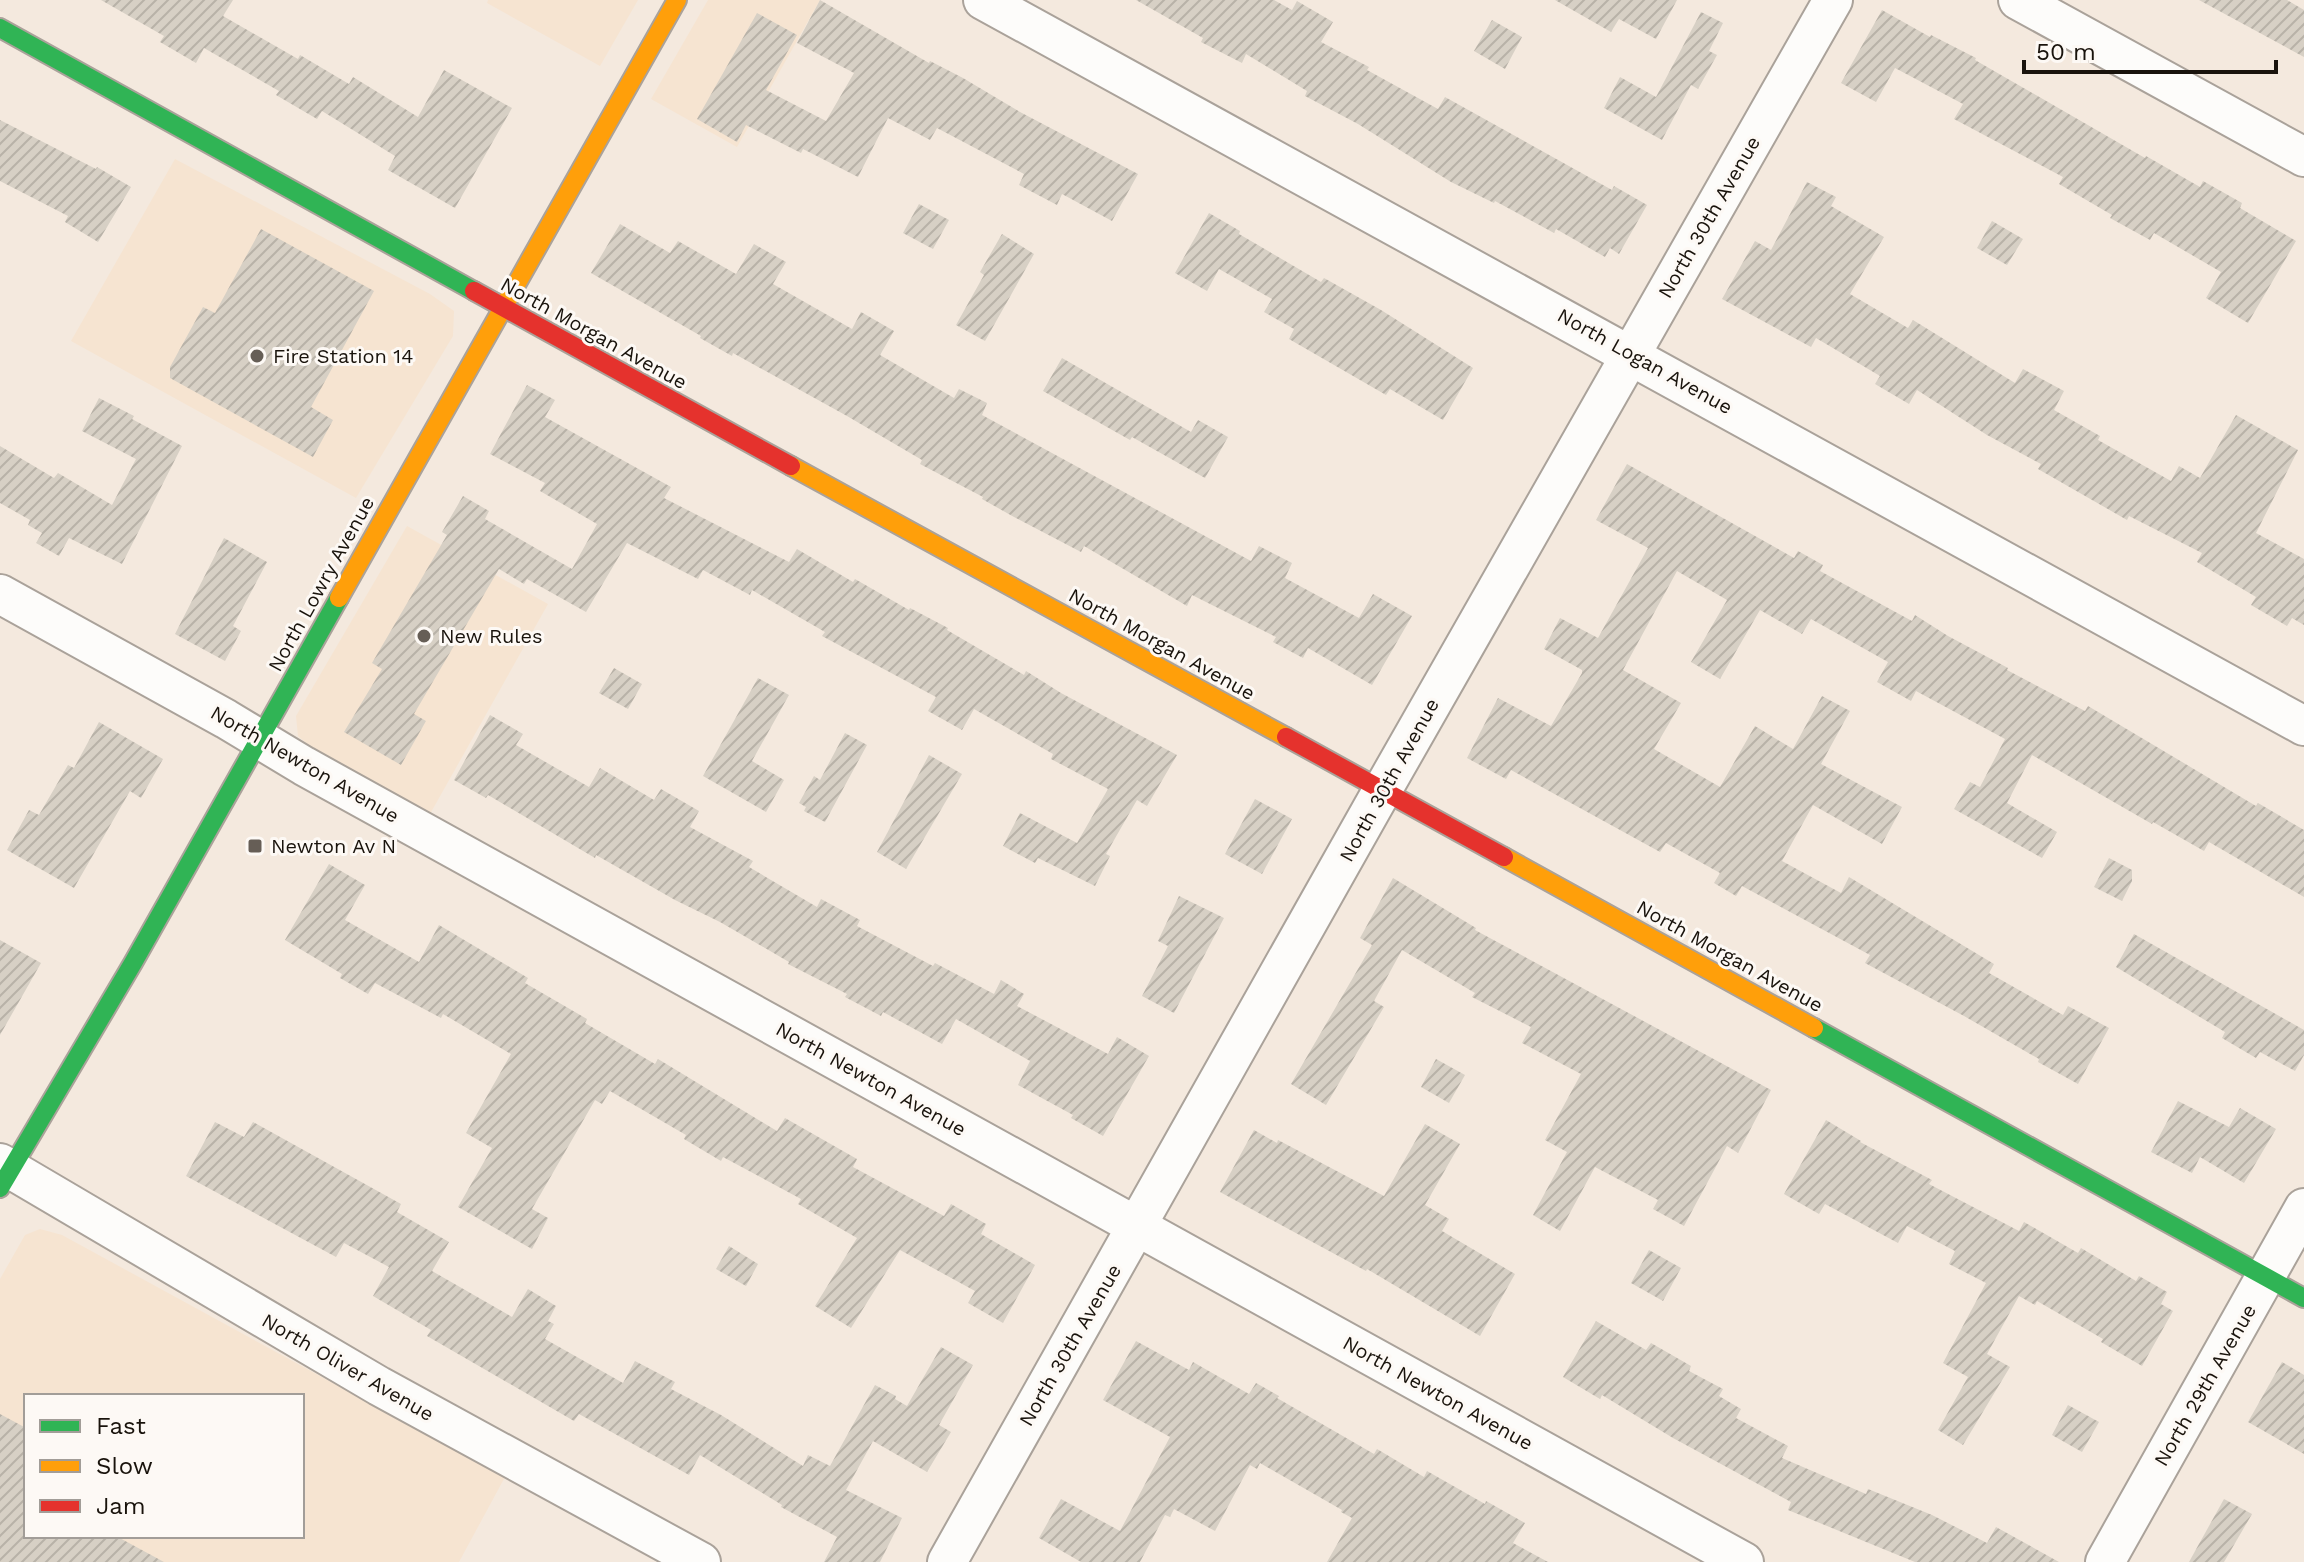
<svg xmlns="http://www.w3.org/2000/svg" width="2304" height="1562" font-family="'Work Sans',sans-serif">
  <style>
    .built { fill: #f6e4d1; fill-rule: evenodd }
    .building { fill: url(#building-hatch) }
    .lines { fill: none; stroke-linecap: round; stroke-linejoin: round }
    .street-casing { stroke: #aaa29a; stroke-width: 42 }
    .fast-casing { stroke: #aaa29a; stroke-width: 22 }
    .slow-casing { stroke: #aaa29a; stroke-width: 22 }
    .jam-casing { stroke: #aaa29a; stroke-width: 22 }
    .street { stroke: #fdfcfa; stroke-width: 38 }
    .fast { stroke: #30b455; stroke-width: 18 }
    .slow { stroke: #ff9f0a; stroke-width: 18 }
    .jam { stroke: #e5322d; stroke-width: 18 }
    .poi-dot { fill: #665e56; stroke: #fdf9f5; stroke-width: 3 }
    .labels { text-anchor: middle; stroke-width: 6; stroke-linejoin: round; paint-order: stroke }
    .street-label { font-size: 20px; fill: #19130c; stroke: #fdf9f5 }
    .poi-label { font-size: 20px; fill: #19130c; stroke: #fdf9f5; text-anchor: start }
  </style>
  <defs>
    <pattern id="building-hatch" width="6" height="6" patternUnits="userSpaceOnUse" patternTransform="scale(2)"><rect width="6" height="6" fill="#d7d0c5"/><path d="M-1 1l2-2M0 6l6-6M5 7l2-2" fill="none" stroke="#b8b2a8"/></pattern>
  </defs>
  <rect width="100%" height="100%" fill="#f4e9de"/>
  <g class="built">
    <polygon points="488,0 638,0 600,66 487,3"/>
    <polygon points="708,0 820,0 737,147 651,99"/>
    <polygon points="175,159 430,294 454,311 453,336 356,498 71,341"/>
    <polygon points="407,526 548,604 430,814 314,750 298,736 296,716"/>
    <path d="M40,1229L62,1235L505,1477L459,1562H0V1279L25,1235ZM26,1396H302V1536H26Z"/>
  </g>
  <g class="building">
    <polygon points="101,0 233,0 223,16 298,59 300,55 349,84 353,77 418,117 444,70 512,108 455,208 388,170 395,156 322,111 317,119 276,95 279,91 204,48 196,63 160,42 164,36"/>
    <polygon points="820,0 929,63 930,61 963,78 1020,112 1138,174 1112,221 1062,194 1057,205 1019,185 1024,174 937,128 930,140 888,118 858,177 803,149 801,153 746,125 737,142 697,119 757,13 797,35 766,90 826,121 854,73 797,43"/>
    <polygon points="1136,0 1274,0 1292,10 1297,1 1333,22 1321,42 1369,67 1367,70 1438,109 1445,97 1612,190 1614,186 1647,205 1619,254 1610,248 1605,257 1556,229 1554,233 1495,201 1494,203 1451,182 1358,124 1305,96 1307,91 1246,54 1242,63 1201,42 1203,38"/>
    <polygon points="1555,0 1677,0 1656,39 1619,19 1611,32"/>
    <polygon points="2199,0 2287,0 2304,10 2304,57"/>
    <polygon points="1882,10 1930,37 1931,35 1976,58 1975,60 2145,158 2146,156 2200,187 2203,181 2242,203 2240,208 2296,241 2248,323 2206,298 2221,272 2154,233 2150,240 2110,218 2112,215 2059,184 2063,177 1954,119 1963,104 1895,68 1876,102 1841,83"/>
    <polygon points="1701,12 1723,23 1709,51 1717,55 1698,89 1691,85 1662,140 1604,108 1620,77 1656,97"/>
    <polygon points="1492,20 1522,37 1505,69 1474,51"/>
    <polygon points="0,120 96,169 97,167 131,187 98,242 65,222 68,216 0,181"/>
    <polygon points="1807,182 1836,197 1831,206 1884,237 1850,294 1908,328 1913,320 2015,383 2023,369 2064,391 2054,410 2100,436 2098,440 2171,481 2179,466 2200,478 2236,415 2298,450 2256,533 2304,559 2304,625 2292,618 2287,626 2251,605 2256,597 2197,562 2202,553 2129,516 2127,520 2038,469 2041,464 1987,435 1917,390 1909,404 1875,384 1880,376 1816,338 1811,347 1722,299 1755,241 1771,250"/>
    <polygon points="919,204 949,220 933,249 903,233"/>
    <polygon points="1209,213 1240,231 1239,234 1321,282 1324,278 1381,310 1473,368 1443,420 1390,389 1386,395 1289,339 1294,329 1264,312 1272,299 1219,269 1207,291 1175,273"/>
    <polygon points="1992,221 2023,239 2007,265 1977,248"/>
    <polygon points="620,224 670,253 678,241 736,274 754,244 786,262 773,284 852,329 861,312 894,331 880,355 954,398 959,389 987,403 982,415 1251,561 1259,546 1292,563 1285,578 1359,618 1373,594 1412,616 1372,685 1308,648 1303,658 1273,642 1276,637 1192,595 1187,606 1084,546 1081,552 1014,517 982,499 983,497 920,464 922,460 847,416 733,353 732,356 700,338 701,336 591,273"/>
    <polygon points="261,229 374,291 311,407 333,420 313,457 170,378 170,367 203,307 215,313"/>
    <polygon points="1002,234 1034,254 985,341 956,325 984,275 980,272"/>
    <polygon points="1062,358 1191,432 1198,420 1228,437 1205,478 1132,437 1130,440 1043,391"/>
    <polygon points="527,385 555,400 545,417 671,487 664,498 789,562 797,549 853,582 855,579 909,610 910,608 948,628 947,630 1024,675 1026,671 1061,693 1177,755 1147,806 1137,800 1106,854 1110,856 1095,886 1038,858 1035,863 1003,846 1020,813 1077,843 1108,789 1051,759 1053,754 974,709 962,730 928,711 936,697 822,636 825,632 752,590 750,595 703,570 698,579 627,543 586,612 527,579 524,584 499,569 414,714 426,721 401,765 344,732 382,669 372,663 447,535 442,532 463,496 489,511 485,519 572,569 597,524 540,491 545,483 490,454"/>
    <polygon points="99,398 134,416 132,419 182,446 122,564 69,538 59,556 36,543 42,533 28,525 30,520 0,503 0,446 54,478 58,473 112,505 136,459 82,431"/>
    <polygon points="1627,464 1794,558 1798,551 1823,565 1820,571 1912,621 1915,615 1948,636 2008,668 2007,670 2085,711 2088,706 2256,806 2258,803 2304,830 2304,897 2209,842 2204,851 2153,822 2152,824 2032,755 2007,803 2057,832 2042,858 1954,809 1970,782 1980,787 2005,739 1916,691 1911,701 1877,682 1888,662 1811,619 1802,634 1760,610 1720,679 1691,662 1727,600 1677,571 1623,670 1681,703 1654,749 1720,787 1755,726 1793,749 1822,696 1850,711 1821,764 1902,807 1882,844 1813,805 1782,861 1841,893 1849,877 1994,964 1989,973 2063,1015 2068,1006 2109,1028 2078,1084 2038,1062 2039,1059 1964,1016 1865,963 1870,955 1742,886 1736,896 1714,883 1720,873 1666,843 1660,852 1511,770 1506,779 1467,758 1498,698 1551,726 1582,673 1582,670 1544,649 1560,618 1598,638 1648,548 1596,520"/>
    <polygon points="224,538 267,562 233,626 241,631 225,661 175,634"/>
    <polygon points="614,668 642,684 628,709 599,693"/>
    <polygon points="758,678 789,695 752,761 784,780 766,812 703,776"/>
    <polygon points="490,715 523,734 516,745 589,787 600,768 654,800 661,789 699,811 690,827 753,861 749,867 817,907 821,899 860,920 857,926 933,966 935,963 994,994 1001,980 1024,994 1017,1006 1108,1054 1117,1037 1149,1056 1103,1136 1071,1118 1073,1115 1018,1085 1030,1061 956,1019 942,1044 883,1012 881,1016 845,997 847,994 788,964 789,962 720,922 675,900 596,855 595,858 488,795 486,798 454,780"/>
    <polygon points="99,722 163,759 141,798 130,791 74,888 7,850 29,810 39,815 68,765 74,768"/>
    <polygon points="845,733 867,745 825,822 804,811 806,807 799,803 814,776 820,780"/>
    <polygon points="929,755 962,774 906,869 877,852"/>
    <polygon points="1255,799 1292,819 1262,874 1225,854"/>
    <polygon points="2109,858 2132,870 2132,881 2122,901 2094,887"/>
    <polygon points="329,864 365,885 345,920 419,962 439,925 528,978 525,983 587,1019 585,1023 655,1064 658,1059 777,1131 785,1118 857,1159 853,1167 944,1216 951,1204 986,1224 981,1234 1035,1265 1003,1323 968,1303 975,1291 900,1250 851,1328 815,1306 857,1238 798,1204 801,1199 723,1157 721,1161 684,1139 686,1135 610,1091 602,1104 595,1100 532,1209 548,1218 532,1249 458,1207 492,1148 466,1133 511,1054 443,1014 441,1018 375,983 368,994 340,978 342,974 285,940"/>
    <polygon points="1393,878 1476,928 1475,930 1771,1090 1738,1153 1727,1146 1684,1226 1653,1209 1658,1200 1595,1167 1560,1231 1533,1215 1567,1152 1545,1140 1581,1074 1522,1043 1531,1027 1472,997 1475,993 1402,950 1374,1001 1384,1007 1326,1105 1291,1084 1372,945 1360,938"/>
    <polygon points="1179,896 1224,918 1174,1013 1142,996 1168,946 1158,941"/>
    <polygon points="2134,934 2304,1030 2304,1055 2295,1071 2260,1052 2256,1058 2222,1038 2225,1032 2116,967"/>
    <polygon points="0,940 41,963 0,1035"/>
    <polygon points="1436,1059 1465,1075 1449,1103 1421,1087"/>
    <polygon points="2178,1101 2229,1127 2240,1108 2276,1129 2244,1183 2200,1157 2192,1173 2151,1152"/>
    <polygon points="1826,1120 1861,1141 1860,1142 1932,1180 1929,1184 2019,1231 2024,1222 2078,1253 2081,1248 2136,1281 2139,1276 2167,1292 2161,1304 2173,1311 2142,1366 2101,1342 2103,1339 2037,1301 2035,1305 2019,1296 1987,1354 2010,1367 1963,1445 1938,1430 1968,1377 1943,1363 1986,1283 1949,1264 1955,1251 1907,1226 1898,1243 1825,1204 1819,1214 1784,1194"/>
    <polygon points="215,1122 244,1137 253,1122 401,1204 397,1212 449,1242 432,1271 512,1317 528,1289 556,1306 548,1321 554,1324 545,1339 623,1383 635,1361 675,1382 671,1389 721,1415 803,1466 808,1455 830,1466 875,1385 896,1396 895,1399 907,1406 941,1347 973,1365 939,1425 951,1432 927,1472 873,1441 846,1490 902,1518 880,1562 824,1562 837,1537 781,1507 782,1505 700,1455 689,1475 579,1414 574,1421 427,1336 431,1330 373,1296 389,1267 344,1243 336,1257 186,1176"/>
    <polygon points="1425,1124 1460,1144 1425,1205 1449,1219 1442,1231 1515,1274 1480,1336 1367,1269 1366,1271 1220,1192 1254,1130 1277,1143 1278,1140 1384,1196"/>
    <polygon points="729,1246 758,1264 746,1286 716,1269"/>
    <polygon points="1649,1250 1681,1268 1663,1301 1631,1283"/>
    <polygon points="1596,1321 1646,1350 1651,1343 1691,1366 1689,1371 1723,1389 1719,1396 1741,1409 1736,1418 1788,1446 1782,1458 1866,1494 1868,1489 1932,1515 1987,1543 1996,1527 2059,1562 1915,1562 1788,1510 1791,1502 1673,1438 1602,1395 1600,1399 1563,1377"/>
    <polygon points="1136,1341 1189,1370 1193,1362 1249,1394 1256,1383 1279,1396 1277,1398 1374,1454 1377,1449 1424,1477 1427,1471 1485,1504 1486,1501 1525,1523 1513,1543 1548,1562 1327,1562 1352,1518 1341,1512 1342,1510 1260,1463 1257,1469 1250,1465 1215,1531 1174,1509 1170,1517 1165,1515 1140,1562 1081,1562 1039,1538 1061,1499 1120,1531 1170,1437 1103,1400"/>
    <polygon points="2282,1362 2304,1375 2304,1454 2248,1422"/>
    <polygon points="2068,1405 2099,1422 2082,1452 2052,1435"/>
    <polygon points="0,1414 26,1428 26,1536 116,1536 164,1562 0,1562"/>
    <polygon points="2224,1499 2252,1514 2224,1562 2189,1562"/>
  </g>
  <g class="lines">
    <defs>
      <g id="street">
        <polyline points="983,0 2304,726"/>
        <polyline points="2018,0 2304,157"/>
        <polyline points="0,594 226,719 304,766 1744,1562"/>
        <polyline points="0,1163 379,1386 701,1562"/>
        <polyline points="947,1562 1383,789 1833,0"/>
        <polyline points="2105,1562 2304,1208"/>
      </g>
      <g id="fast">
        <polyline points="0,28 474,291"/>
        <polyline points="1814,1028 2304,1298"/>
        <polyline points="0,1188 133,963 339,598"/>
      </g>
      <g id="slow">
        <polyline points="791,466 1286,737"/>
        <polyline points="339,598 677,0"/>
        <polyline points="1504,857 1814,1028"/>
      </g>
      <g id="jam">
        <polyline points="474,291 791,466"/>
        <polyline points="1286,737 1504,857"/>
      </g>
    </defs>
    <use href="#street" class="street-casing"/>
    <use href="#fast" class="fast-casing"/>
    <use href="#slow" class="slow-casing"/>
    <use href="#jam" class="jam-casing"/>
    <use href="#street" class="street"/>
    <use href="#fast" class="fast"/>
    <use href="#slow" class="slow"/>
    <use href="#jam" class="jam"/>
  </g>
  <g class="poi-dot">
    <circle cx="257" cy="356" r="8"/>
    <circle cx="424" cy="636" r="8"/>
    <rect x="247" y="838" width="16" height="16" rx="4"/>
  </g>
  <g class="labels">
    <g class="street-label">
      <text transform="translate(1709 217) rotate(-60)" y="7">North 30th Avenue</text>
      <text transform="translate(594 333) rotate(29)" y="7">North Morgan Avenue</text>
      <text transform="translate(1645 361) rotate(29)" y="7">North Logan Avenue</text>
      <text transform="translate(321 584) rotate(-61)" y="7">North Lowry Avenue</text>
      <text transform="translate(1162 644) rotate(29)" y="7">North Morgan Avenue</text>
      <text transform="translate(305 764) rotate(30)" y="7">North Newton Avenue</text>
      <text transform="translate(1389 780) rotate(-61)" y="7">North 30th Avenue</text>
      <text transform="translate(1730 956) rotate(29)" y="7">North Morgan Avenue</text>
      <text transform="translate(871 1079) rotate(29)" y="7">North Newton Avenue</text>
      <text transform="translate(1070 1345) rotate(-60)" y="7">North 30th Avenue</text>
      <text transform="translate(348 1367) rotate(30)" y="7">North Oliver Avenue</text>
      <text transform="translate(2205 1385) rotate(-60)" y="7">North 29th Avenue</text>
      <text transform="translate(1438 1393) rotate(29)" y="7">North Newton Avenue</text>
    </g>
    <g class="poi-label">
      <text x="273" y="363">Fire Station 14</text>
      <text x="440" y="643">New Rules</text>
      <text x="271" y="853">Newton Av N</text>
    </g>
  </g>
  <rect x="24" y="1394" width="280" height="144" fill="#fdf9f5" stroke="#a29d98" stroke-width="2"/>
  <rect x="40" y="1420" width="40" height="12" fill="#30b455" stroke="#a29d98" stroke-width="2"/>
  <text x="96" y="1434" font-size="24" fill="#19130c">Fast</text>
  <rect x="40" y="1460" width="40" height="12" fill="#ff9f0a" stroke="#a29d98" stroke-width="2"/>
  <text x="96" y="1474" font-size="24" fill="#19130c">Slow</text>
  <rect x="40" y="1500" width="40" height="12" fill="#e5322d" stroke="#a29d98" stroke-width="2"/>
  <text x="96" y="1514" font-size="24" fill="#19130c">Jam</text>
  <path d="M2024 60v12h252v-12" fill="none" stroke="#19130c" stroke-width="4"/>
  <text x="2036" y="60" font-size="24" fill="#19130c" stroke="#fdf9f5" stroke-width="6" paint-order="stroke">50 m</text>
</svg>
